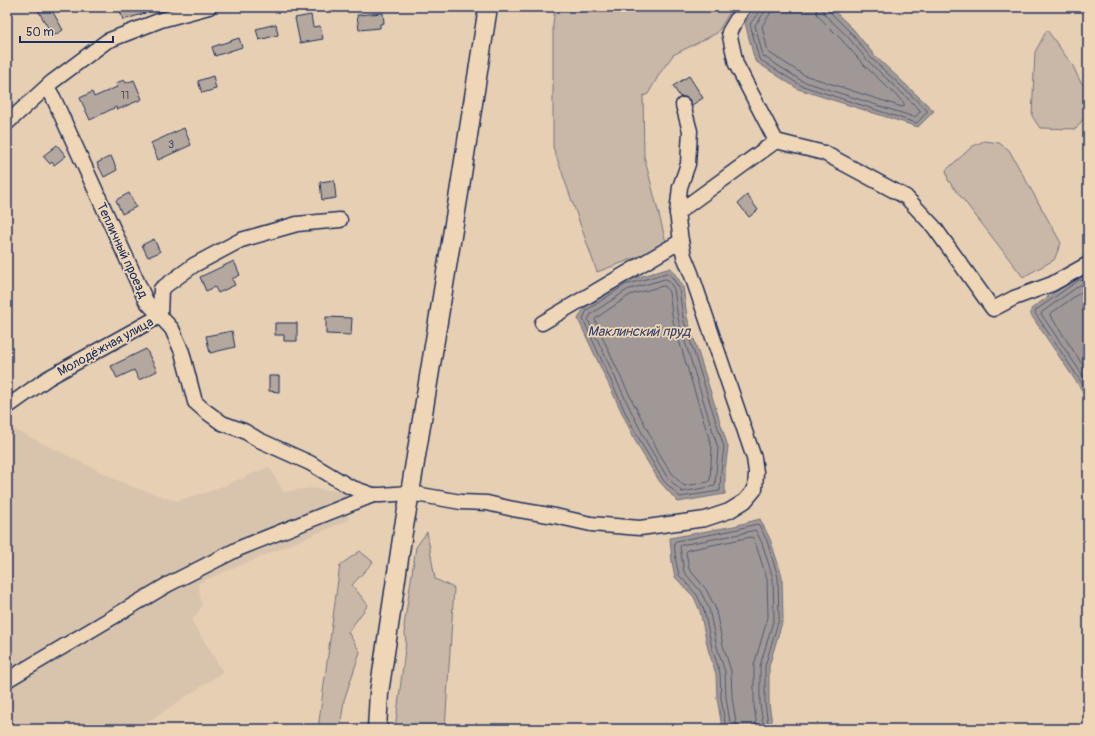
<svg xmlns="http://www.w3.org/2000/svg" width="1095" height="736" font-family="Pangolin,sans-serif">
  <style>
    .built { fill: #d8c3ad }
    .green { fill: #c9b8a7; stroke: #727482 }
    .water { fill: #a09896; stroke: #6b6e80 }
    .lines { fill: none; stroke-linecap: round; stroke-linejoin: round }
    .shore { stroke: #505974; stroke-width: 1 }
    .building { fill: #b4a89e; stroke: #1b2f5e }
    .minor-casing { stroke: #1b2f5e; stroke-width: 17 }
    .major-casing { stroke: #1b2f5e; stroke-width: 21 }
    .minor { stroke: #efd6b7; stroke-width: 14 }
    .major { stroke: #efd6b7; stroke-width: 18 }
    .labels { text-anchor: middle; stroke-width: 3.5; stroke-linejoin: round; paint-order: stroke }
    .number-label { font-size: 11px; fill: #414d6e }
    .street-label { font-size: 13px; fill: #1b2f5e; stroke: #efd6b7 }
    .water-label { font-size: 14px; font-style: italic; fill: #364469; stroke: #efd6b7 }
  </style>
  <rect width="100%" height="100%" fill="#e7cfb3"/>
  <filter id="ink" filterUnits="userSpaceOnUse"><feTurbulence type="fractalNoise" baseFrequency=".025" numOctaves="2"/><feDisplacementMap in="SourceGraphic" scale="8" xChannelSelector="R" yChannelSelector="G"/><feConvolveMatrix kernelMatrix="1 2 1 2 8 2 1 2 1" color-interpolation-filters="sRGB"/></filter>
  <g filter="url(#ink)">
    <polygon class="built" points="7,426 130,486 176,501 211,491 269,467 284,492 311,488 345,492 349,520 198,583 202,606 192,621 223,672 137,729 7,729"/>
    <g class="green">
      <polygon points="555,7 733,7 717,33 673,55 660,73 648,94 643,96 644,156 667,246 597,272 553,147 553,24"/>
      <polygon points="1047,30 1073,66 1080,81 1088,89 1088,112 1076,129 1040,128 1032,116 1035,52"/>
      <polygon points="984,141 999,143 1009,150 1061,243 1054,260 1023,277 948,180 946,170 973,146"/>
      <polygon points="427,532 435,579 454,588 445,729 395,729 406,642 404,626 416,547"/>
      <polygon points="360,551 373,562 352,585 368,605 348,632 360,652 344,700 340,729 318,729 340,565"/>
    </g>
    <g class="water">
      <polygon points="757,7 830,7 853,29 875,56 934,111 918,127 798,89 755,61 745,23"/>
      <polygon points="671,268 683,286 687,317 728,447 725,471 725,494 678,502 660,482 639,448 624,417 578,319 584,308 624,281"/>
      <polygon points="1079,275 1088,278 1088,399 1031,315 1031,309"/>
      <polygon points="760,519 770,539 782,576 783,619 769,666 769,704 773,729 723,729 722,727 717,698 716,674 708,649 700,611 694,597 675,577 672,562 670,538 734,526"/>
    </g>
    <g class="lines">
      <g class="shore">
        <polyline points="760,7 760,10 750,24 759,59 800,85 916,123 918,122 927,112 927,110 872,59 850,32 829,11 827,7"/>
        <polyline points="765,7 764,13 755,25 763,56 802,81 914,117 916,116 920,112 920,110 869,62 847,36 824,14 822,7"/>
        <polyline points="771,7 770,14 762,26 768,52 804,75 902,107 904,106 904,103 865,66 842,40 821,19 817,14 816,7"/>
        <polygon points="668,273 670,274 679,288 683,318 724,447 721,471 720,491 680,497 663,480 643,446 627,416 583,319 587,310 625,285"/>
        <polygon points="666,279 668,280 674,289 678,319 718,448 715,486 682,492 667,477 647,443 632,413 588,320 591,314 627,290"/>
        <polyline points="1088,281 1079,280 1036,310 1035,313 1088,392"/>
        <path d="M663,286H665L669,292L673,321L712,448L710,480L708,482L684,486C667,471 657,449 647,429C628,394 611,357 595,320L596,318L630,295Z"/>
        <polyline points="1088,286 1080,285 1042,312 1041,314 1088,383"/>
        <polyline points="1088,292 1081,292 1050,314 1050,315 1088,373"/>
        <polyline points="726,729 721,698 720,673 712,648 704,610 697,595 679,575 676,562 674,543 676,541 734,530 757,524 759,525 767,541 778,577 779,619 765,666 765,704 769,729"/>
        <polyline points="731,729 726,697 725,672 717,647 709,609 701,592 684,572 680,547 681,545 735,535 755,530 756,531 762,543 773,578 774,618 760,666 760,704 764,729"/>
        <polyline points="737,729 732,697 731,671 723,645 715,607 706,589 689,569 686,552 688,550 751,537 753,538 756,545 767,579 768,617 754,665 754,705 757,729"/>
      </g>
    </g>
    <g class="building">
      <polygon points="36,7 50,7 63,30 53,36"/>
      <polygon points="119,7 158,7 158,9 123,20"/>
      <polygon points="383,13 384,23 380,24 380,28 359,30 357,15"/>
      <polygon points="311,15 313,27 320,26 323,39 300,43 295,18"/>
      <polygon points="276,24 278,35 259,40 256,29"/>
      <polygon points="239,38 242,47 215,56 212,47"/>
      <polygon points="213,76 216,89 202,93 198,81"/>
      <polygon points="689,76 703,98 692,105 689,99 685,97 680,97 673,86"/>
      <polygon points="124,80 126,83 134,80 142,99 117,110 116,107 90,120 80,98 92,92 94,97 117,87 116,83"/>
      <polygon points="184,128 191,145 158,160 151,143"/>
      <polygon points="57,145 66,156 54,165 52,162 50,164 43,156"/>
      <polygon points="111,156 117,170 104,177 97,163"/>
      <polygon points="334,180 336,198 322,200 320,182"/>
      <polygon points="129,193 136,207 122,214 116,200"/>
      <polygon points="747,195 758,210 749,217 738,203"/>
      <polygon points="154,239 160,252 148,257 142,245"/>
      <polygon points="234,261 240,275 232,279 235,285 218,293 215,287 206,291 200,277"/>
      <polygon points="326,317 352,318 351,335 326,334"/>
      <polygon points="275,323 297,323 297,341 284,341 284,335 275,335"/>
      <polygon points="232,331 235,347 210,353 206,336"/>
      <polygon points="146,349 157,371 139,380 134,370 117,378 111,366"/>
      <polygon points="269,376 279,376 279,392 269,391"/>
    </g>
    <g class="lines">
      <defs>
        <g id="minor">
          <polyline points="47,87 53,97 146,301 172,329 182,352 195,402 204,410 222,423 244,431 259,440 310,463 350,487 373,495"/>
          <polyline points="7,123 52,82 107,41 161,20 209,7"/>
          <polyline points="776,141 824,153 906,197 934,227 993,309 1014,298 1052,284 1088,264"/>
          <polyline points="677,213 776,141 736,64 729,32 744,7"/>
          <polyline points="681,241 677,213 680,187 688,164 690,131 683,105"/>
          <polyline points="7,407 48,378 160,316 161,289 194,265 241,240 297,224 340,220"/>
          <polyline points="7,680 167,585 240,548 373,495 381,495 410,493 461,502 487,503 513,509 555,516 591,524 640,528 705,519 729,511 745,501 755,489 756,472 754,458 691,273 684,256 681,241 542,323"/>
        </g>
        <polyline id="major" points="377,729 379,693 403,532 410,493 459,193 488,7"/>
      </defs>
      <use href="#minor" class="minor-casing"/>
      <use href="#major" class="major-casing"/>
      <use href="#minor" class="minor"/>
      <use href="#major" class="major"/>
    </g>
  </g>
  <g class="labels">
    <g class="number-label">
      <text x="125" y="99">11</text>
      <text x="171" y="148">3</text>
    </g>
    <g class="street-label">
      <text transform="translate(123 250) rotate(65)" y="5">Тепличный проезд</text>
      <text transform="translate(105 346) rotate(-29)" y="5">Молодёжная улица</text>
    </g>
    <g class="water-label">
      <text x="639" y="336">Маклинский пруд</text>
    </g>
  </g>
  <rect width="1095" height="736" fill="none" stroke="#efd6b7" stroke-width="24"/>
  <rect x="12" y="12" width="1071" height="712" fill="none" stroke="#1b2f5e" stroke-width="1.5" filter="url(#ink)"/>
  <path d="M20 36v6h93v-6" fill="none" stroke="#1b2f5e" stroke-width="2"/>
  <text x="26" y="36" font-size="12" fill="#1b2f5e" stroke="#efd6b7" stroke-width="3" paint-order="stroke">50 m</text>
</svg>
